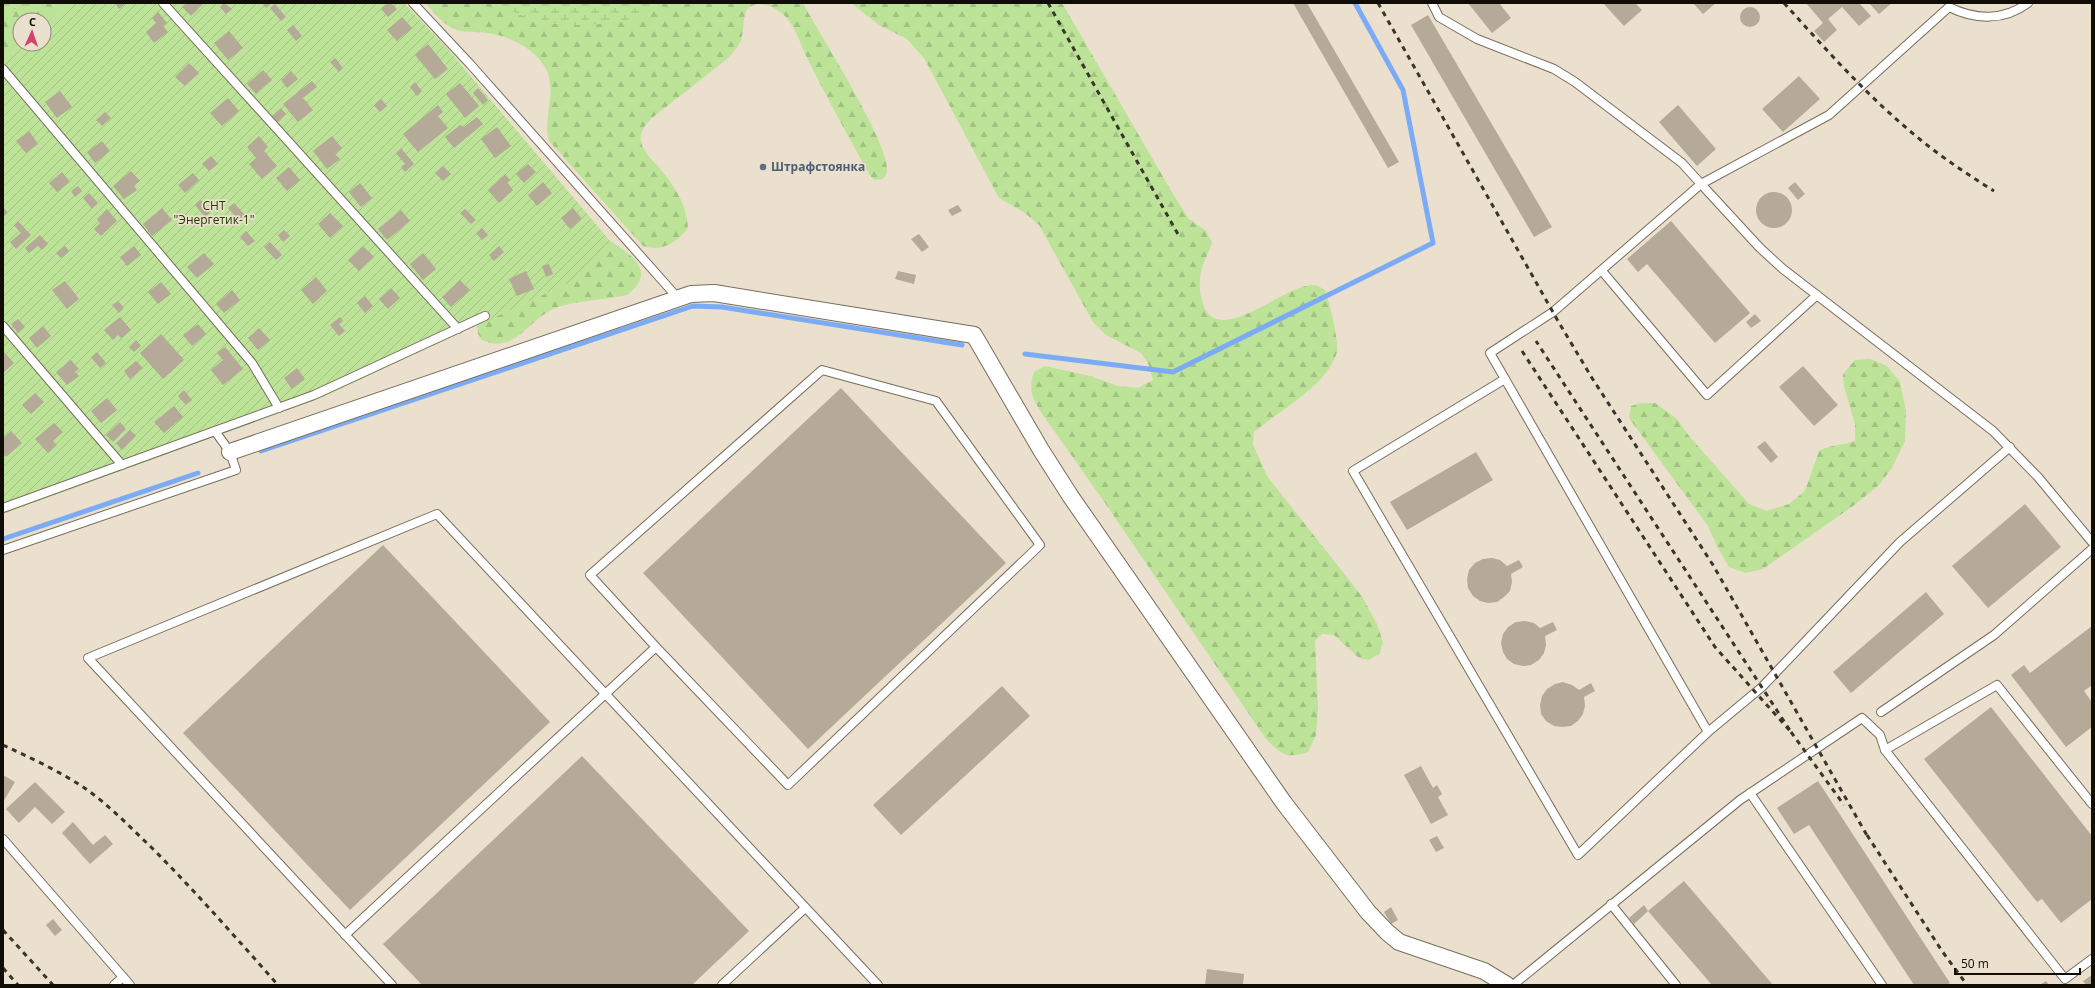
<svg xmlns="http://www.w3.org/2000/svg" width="2095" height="988" font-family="'Open Sans',sans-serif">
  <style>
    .forest { fill: url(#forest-firs) }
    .wetland { fill: url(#wetland-marsh) }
    .garden { fill: url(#garden-furrows) }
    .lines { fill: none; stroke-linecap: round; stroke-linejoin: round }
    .stream { stroke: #7cabf6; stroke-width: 5 }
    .building { fill: #b5a997 }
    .service-casing { stroke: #776e5d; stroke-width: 10 }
    .minor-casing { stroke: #776e5d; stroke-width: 18 }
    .service { stroke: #fff; stroke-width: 8 }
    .minor { stroke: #fff; stroke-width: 16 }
    .rail { stroke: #39352c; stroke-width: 3; stroke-dasharray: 5 5; stroke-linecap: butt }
    .service-dot { fill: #5c6f8a; stroke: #ebe0cd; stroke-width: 1.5 }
    .labels { text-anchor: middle; stroke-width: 3.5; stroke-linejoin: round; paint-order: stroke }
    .service-label { font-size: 12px; font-weight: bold; fill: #4e5e75; stroke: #ebe0cd; text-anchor: start }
    .park-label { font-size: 12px; fill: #233c00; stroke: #ebe0cd }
  </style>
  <defs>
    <pattern id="forest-firs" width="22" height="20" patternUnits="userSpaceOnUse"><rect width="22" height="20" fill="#bce397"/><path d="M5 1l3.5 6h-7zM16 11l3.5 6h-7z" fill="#a1c281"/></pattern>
    <pattern id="wetland-marsh" width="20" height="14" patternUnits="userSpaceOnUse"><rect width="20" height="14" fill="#bce397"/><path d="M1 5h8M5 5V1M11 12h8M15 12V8" fill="none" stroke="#a1c281"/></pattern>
    <pattern id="garden-furrows" width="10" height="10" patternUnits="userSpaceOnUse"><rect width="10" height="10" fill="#bce397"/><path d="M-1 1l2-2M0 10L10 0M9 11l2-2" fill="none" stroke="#a1c281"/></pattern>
  </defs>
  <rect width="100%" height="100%" fill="#ebe0cd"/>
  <g class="forest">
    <polygon points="40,3 70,3 44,25 44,20 20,20 21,44 3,59 3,9 25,9"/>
    <path d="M425,3H499L528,18L556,24L643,16L654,3H803C819,34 890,143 887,171C886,179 881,180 874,180L869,174C849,137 828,100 809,62C802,49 798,33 789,21C781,10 764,0 751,6C741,12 745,30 741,40C738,48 732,53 727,59L652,118C645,125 639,132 641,142C643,151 651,159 657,165C673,184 687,203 688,228C676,243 662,252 643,246L549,141C542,118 558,93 546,69C536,49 510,36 488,33C476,31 463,34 452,28C442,23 433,11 425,3Z"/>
    <path d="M851,3H1062L1173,194L1189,219L1206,231L1212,242C1210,252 1203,261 1201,271C1199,284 1199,294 1204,307C1222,346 1285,284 1313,285C1317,285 1322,288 1325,290C1329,301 1339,341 1337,352C1327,386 1280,410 1254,432L1253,445L1267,476L1361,595L1377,624L1383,643L1379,654L1369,660L1359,658L1334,635L1322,634L1315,641L1318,708L1316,735L1308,752C1286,759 1282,755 1266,739L1105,503L1043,415C1032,398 1028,391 1034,372L1045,366L1090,376L1118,386L1138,388L1153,380L1148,363L1141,353L1106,335L1093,322L1039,225L1025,213L999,198L924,58L907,39L879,25Z"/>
    <path d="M610,241C633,255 657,273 627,295C605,300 569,301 551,310C526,323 514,354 482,340L478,334L477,325L581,277Z"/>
    <path d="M1870,359L1887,366L1900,382L1906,411L1905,441L1892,468L1879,485L1853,506L1763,569L1745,573L1729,567L1718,548L1708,526L1629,418L1631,406L1641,403H1655L1677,419L1689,436L1749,504L1767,511L1789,504L1805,491L1819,451C1831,444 1842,446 1855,441V424L1844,387L1843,374L1855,360Z"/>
  </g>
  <g class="wetland">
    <polygon points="3,3 40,3 25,9 3,9"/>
    <path d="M499,3H654C651,7 647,14 642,17C633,21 622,22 612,23C574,27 530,27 499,3Z"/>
  </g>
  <polygon class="garden" points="70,3 404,3 446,47 610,241 581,277 323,397 3,514 3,59 21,44 44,44 44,25"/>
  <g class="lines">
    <g class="stream">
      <polyline points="1025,354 1173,372 1433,243 1403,90 1355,3"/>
      <polyline points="261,451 693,306 722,307 962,345"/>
      <polyline points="3,539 198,473"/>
    </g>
  </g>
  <g class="building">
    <polygon points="115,3 126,3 119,9"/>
    <polygon points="186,3 202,3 203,4 191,16 182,7"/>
    <polygon points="224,3 232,9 226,14 220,7"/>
    <polygon points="262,3 272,3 266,8"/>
    <polygon points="388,3 391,3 397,9 388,17 381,9"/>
    <polygon points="1293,3 1307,3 1399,162 1388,168"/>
    <polygon points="1468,3 1499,3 1511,18 1492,33"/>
    <polygon points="1603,3 1635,3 1642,10 1624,26"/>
    <polygon points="1693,3 1716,3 1703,14"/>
    <polygon points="1806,3 1859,3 1871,16 1859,26 1842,7 1828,19 1837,30 1824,42 1814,31 1823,23"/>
    <polygon points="1869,3 1892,3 1879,14"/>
    <polygon points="275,4 286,17 281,21 270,8"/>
    <circle cx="1750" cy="17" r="10"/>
    <polygon points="158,12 167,23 163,26 168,32 154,43 146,32 156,23 152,18"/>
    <polygon points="1428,15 1552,227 1534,237 1411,25"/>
    <polygon points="402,17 412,28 397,41 387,30"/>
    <polygon points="293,25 302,36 296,41 287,30"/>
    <polygon points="229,31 243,48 228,60 214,43"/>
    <polygon points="428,44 448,69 435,79 415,55"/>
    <polygon points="335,58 343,68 339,72 330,62"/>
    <polygon points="189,63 199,73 185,86 175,77"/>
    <polygon points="263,70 272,80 256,94 247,84"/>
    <polygon points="291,71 298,79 287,88 281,80"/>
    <polygon points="1799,76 1820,99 1783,132 1762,109"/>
    <polygon points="312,81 317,87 303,98 313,110 298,122 283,104"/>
    <polygon points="415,82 422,91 417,96 410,87"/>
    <polygon points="460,83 479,106 465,118 446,94"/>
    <polygon points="478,88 488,100 483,105 473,93"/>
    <polygon points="60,91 72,107 57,118 45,102"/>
    <polygon points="228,98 239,111 222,126 210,113"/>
    <polygon points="381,99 387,106 380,112 374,105"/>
    <polygon points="438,105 443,112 438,116 448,128 418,152 403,134"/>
    <polygon points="1678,105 1716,149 1697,166 1659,122"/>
    <polygon points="281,108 286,114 277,122 272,116"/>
    <polygon points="105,112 111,118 102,126 96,120"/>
    <polygon points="477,117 483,124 454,148 445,137 460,125 464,127"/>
    <polygon points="497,127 511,146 495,158 481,139"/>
    <polygon points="29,131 38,144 26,153 16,141"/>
    <polygon points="259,136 268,147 264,151 277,166 262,179 249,164 256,158 247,147"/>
    <polygon points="332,136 342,148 335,154 340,159 327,169 313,151"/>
    <polygon points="102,141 110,151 95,163 87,152"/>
    <polygon points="401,148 414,164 405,172 401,167 405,164 396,153"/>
    <polygon points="211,156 218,164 209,171 202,164"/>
    <polygon points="528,164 536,172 524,183 516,174"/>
    <polygon points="443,166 451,174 443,181 435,173"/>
    <polygon points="289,167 300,180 287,191 276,178"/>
    <polygon points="131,171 140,181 134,186 137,190 124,199 113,186"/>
    <polygon points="62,172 70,182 57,192 49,183"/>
    <polygon points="193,173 199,180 185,193 178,185"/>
    <polygon points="505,174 510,180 507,182 513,190 499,203 488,190"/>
    <polygon points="543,182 552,193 537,206 528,195"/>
    <polygon points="1795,182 1805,194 1798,200 1788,188"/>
    <polygon points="360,183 372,198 361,207 349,192"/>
    <polygon points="78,186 82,191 75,197 71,191"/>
    <circle cx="1774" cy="210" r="18"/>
    <polygon points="89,193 98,203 92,209 83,198"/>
    <polygon points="201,200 211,212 205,217 195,205"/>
    <polygon points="234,203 246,216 239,221 228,208"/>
    <polygon points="958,205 962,211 952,216 948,210"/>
    <polygon points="3,207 8,213 3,216"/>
    <polygon points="162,208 172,220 152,236 143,224"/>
    <polygon points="573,208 582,219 570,229 561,218"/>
    <polygon points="107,209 117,221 101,236 94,229 100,223 97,219"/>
    <polygon points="465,209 476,220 471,224 460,213"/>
    <polygon points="401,210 410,221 387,240 378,229"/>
    <polygon points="330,213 343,226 330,238 318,224"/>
    <polygon points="18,221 31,235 16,249 10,242 21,233 14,225"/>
    <polygon points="1671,221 1750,313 1715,343 1647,264 1638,272 1627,259"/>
    <polygon points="482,228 488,235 482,240 476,233"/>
    <polygon points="284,230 290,236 283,242 278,235"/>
    <polygon points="246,231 255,241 248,246 240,237"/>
    <polygon points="919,234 929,247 922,252 911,239"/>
    <polygon points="40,235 48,244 42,250 38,246 29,253 25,248"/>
    <polygon points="270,242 282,255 276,260 264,247"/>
    <polygon points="65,246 69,251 61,258 56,253"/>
    <polygon points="134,246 141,255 127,266 120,257"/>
    <polygon points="363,246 374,257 359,271 348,260"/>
    <polygon points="499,246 504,252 494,261 489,255"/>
    <polygon points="204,253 214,264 197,278 187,267"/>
    <polygon points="423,253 436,269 423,280 410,264"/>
    <polygon points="549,264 553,274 546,277 542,266"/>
    <polygon points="526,271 534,289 517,296 509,279"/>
    <polygon points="898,271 916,275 914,284 895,279"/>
    <polygon points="316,277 327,291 313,304 301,290"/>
    <polygon points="460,280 470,290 451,307 442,297"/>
    <polygon points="65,281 79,299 67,309 52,290"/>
    <polygon points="161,282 171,294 158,304 148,292"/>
    <polygon points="391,288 400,298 388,309 379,299"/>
    <polygon points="232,290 240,300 224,313 216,304"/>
    <polygon points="365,296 373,306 365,313 357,303"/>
    <polygon points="118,301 124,308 119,313 112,305"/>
    <polygon points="1755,314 1761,321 1751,328 1746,322"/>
    <polygon points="120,317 131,330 121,338 118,335 113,340 104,330"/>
    <polygon points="340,317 343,321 339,324 345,331 339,336 330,325"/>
    <polygon points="18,319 25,327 18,333 11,324"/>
    <polygon points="198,324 206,334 192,346 183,335"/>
    <polygon points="43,326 51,336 37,348 29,338"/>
    <polygon points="259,328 270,340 258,350 248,338"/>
    <polygon points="161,334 184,360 163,379 140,353"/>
    <polygon points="136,340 141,346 134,352 129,347"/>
    <polygon points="225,347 243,369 223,385 211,370 223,360 217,353"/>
    <polygon points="3,351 14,363 3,373"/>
    <polygon points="97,352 106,363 100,368 91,357"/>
    <polygon points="71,360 79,369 75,372 79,376 67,385 56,372"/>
    <polygon points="136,361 143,368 130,379 124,371"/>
    <polygon points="1803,366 1838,405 1814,426 1779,387"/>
    <polygon points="297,368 305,379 292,389 284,378"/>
    <polygon points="841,388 1006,563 808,749 643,573"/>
    <polygon points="184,390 192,400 186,405 178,396"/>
    <polygon points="35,393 44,402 31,414 22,405"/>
    <polygon points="107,398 117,410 101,423 91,411"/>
    <polygon points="174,406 183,417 164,433 154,422"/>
    <polygon points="120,422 126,429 113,442 106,435"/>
    <polygon points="54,423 63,432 53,441 57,445 48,453 35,439"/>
    <polygon points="130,430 136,436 122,450 116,443"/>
    <polygon points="11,431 22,443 6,457 3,453 3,438"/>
    <polygon points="1765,441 1778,457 1771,463 1757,447"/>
    <polygon points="1476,452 1493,480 1407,530 1390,502"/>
    <polygon points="2025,504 2061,547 1988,608 1952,566"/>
    <polygon points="383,545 550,722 350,910 183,733"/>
    <polygon points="1492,558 1500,560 1507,566 1519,560 1523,567 1511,574 1512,582 1510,591 1504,597 1497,602 1488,603 1480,601 1473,596 1468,588 1467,579 1469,570 1475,563 1483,559"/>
    <polygon points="1926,592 1944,614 1851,693 1833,672"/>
    <polygon points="1525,621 1534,623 1540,628 1553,622 1557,630 1545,636 1546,645 1544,653 1539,660 1531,665 1523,666 1514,664 1507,659 1503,652 1501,643 1503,634 1508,627 1516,622"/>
    <polygon points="2092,626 2092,685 2084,691 2092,702 2092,727 2066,747 2011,675 2024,665 2030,673"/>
    <polygon points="1563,682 1572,685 1579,690 1591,683 1595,691 1584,697 1585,706 1583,714 1578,721 1571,726 1562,727 1554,726 1546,721 1541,714 1540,705 1542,696 1547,689 1555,684"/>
    <polygon points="1002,686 1030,716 901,835 873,805"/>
    <polygon points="1991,707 2092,836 2092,899 2061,923 2042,899 2037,902 1924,759"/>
    <polygon points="582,756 749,931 692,985 422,985 383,944"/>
    <polygon points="1421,766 1433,788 1437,785 1442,794 1438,797 1448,815 1431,824 1404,775"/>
    <polygon points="3,775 15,782 3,802"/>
    <polygon points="1818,781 1950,983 1947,985 1914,985 1809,825 1794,834 1777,808"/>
    <polygon points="35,782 65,812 52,824 35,807 19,823 6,809"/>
    <polygon points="73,822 93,845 105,835 113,844 90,864 62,833"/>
    <polygon points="1437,836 1444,848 1436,852 1429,840"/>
    <polygon points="1684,881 1773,985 1712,985 1648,911"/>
    <polygon points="1644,905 1648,911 1634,924 1629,918"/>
    <polygon points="1391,907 1398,920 1391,924 1384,912"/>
    <polygon points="53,919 62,930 55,936 46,925"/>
    <polygon points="1207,969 1244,974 1243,985 1205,985"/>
    <polygon points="2092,975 2092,985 2086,985 2083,981"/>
    <polygon points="2046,981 2049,985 2040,985"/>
  </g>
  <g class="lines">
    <defs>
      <g id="service">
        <polyline points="163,3 458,329"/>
        <polyline points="413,3 470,64 677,297"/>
        <polyline points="1432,3 1439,17 1477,39 1554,69 1575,82 1682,163 1701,184 1553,312 1490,353 1505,379"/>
        <path d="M2028,3C2004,21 1975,20 1949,7L1829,115L1701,184L1760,248L1783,269L1993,431L2038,477L2092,542"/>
        <polyline points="3,69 252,363 279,408"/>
        <polyline points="1602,271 1707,395 1817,295"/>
        <polyline points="3,326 122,465"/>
        <polyline points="3,508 314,395 485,316"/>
        <polyline points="3,550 236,470 230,452 215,431"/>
        <polyline points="1881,712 1994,635 2092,549"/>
        <polyline points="1708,732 1505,379 1353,471 1578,855 1708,732 1762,687 1900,542 2010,447"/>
        <polyline points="1885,750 1997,685 2092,804"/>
        <polyline points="1750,793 1882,985"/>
        <polyline points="3,839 130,985"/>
        <polyline points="1611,904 1676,985"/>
        <polyline points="345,935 656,647 788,785 1040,545 936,401 822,370 590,575 656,647"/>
        <polyline points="114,985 123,977"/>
        <polyline points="392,985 88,658 437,514 878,985"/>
        <polyline points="722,985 805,908"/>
        <polyline points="1513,985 1740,800 1862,718 1880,735 1885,750 2065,979 2092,959"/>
      </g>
      <polyline id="minor" points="230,452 691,294 714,293 974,335 1041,450 1071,497 1284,803 1368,912 1387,932 1399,942 1484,971 1507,985"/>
    </defs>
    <use href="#service" class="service-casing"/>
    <use href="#minor" class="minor-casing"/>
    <use href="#service" class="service"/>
    <use href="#minor" class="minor"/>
    <g class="rail">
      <polyline points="1048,3 1179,236"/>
      <polyline points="1378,3 1558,321 1592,378 1713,565 1869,839"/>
      <path d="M1784,3C1822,45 1860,88 1903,125C1931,150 1962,171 1994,191"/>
      <polyline points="1522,351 1715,647 1791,732 1536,341"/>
      <polyline points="1791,732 1844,805"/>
      <path d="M3,745C31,758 61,772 86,789C110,806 131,828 152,848C196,892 237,939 278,985"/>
      <polyline points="1867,835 1942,951 1967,985"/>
      <polyline points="3,930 53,985"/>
      <polyline points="3,968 18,985"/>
    </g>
  </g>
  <circle class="service-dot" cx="763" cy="167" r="4"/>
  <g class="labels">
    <g class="service-label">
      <text x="771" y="171">Штрафстоянка</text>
    </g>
    <g class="park-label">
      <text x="214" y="210">СНТ<tspan x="214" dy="14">"Энергетик-1"</tspan></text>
    </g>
  </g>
  <rect width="2095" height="988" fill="none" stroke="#100d07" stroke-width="8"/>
  <g transform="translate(32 32) rotate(3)"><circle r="19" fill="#ebe0cd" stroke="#938c7e"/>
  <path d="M0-3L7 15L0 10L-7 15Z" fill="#d3446d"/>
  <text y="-6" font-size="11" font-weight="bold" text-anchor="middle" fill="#100d07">С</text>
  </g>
  <path d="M1955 968v6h125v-6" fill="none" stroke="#100d07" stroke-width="2"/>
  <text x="1961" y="968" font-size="12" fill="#100d07" stroke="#ebe0cd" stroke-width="3" paint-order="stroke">50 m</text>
</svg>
